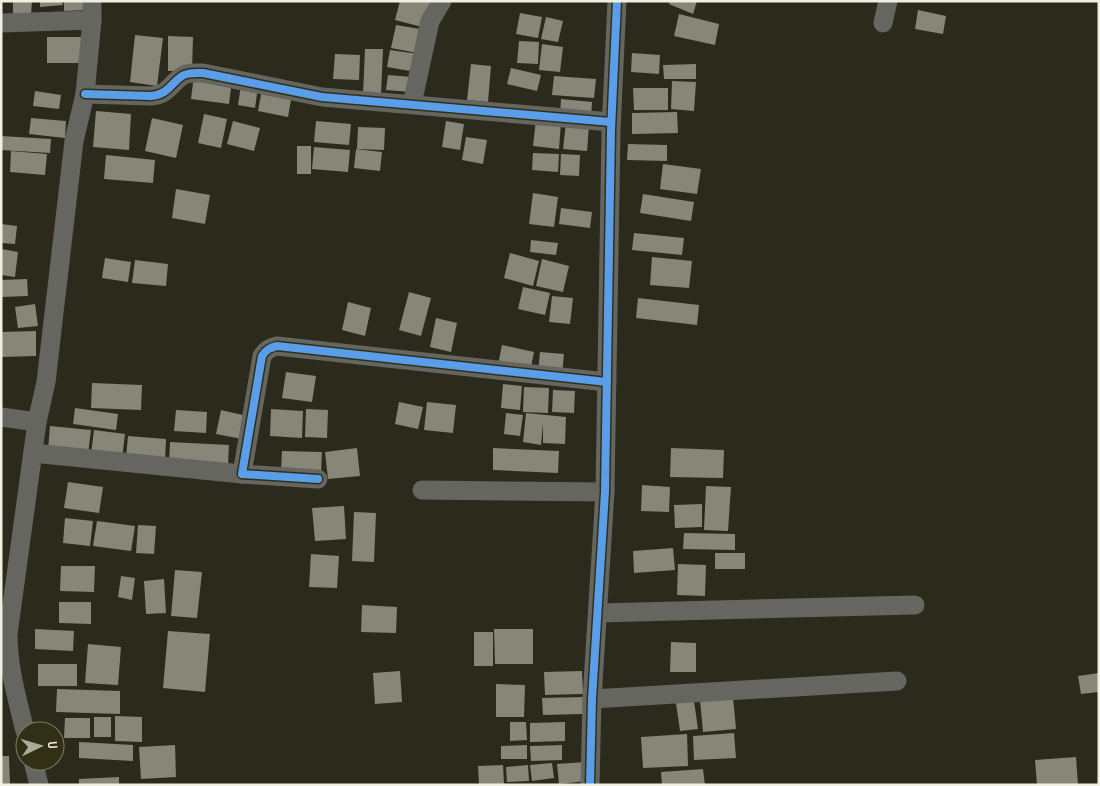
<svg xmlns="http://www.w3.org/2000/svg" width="1100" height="786" font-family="'Sofia Sans Condensed',sans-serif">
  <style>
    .building { fill: #888579 }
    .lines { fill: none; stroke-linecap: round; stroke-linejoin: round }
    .minor { stroke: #65665f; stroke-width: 19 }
    .cycleway-casing { stroke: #313016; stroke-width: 11 }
    .cycleway { stroke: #5a9eea; stroke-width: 8 }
  </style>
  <rect width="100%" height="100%" fill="#2b2a1c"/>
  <g class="building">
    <polygon points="13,1 32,1 31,15 13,14"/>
    <polygon points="40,1 62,1 63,5 40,7"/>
    <polygon points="64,1 86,1 87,10 64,11"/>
    <polygon points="400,1 430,1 436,3 430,29 395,20"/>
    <polygon points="670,1 697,1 693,14 669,4"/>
    <polygon points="918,10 946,16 943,34 915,29"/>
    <polygon points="520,13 542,17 538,38 516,34"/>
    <polygon points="679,14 719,24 715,45 674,36"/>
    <polygon points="546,17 563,21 558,42 541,39"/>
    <polygon points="396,25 426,30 422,54 391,48"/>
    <polygon points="135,35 163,38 157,86 130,82"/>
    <polygon points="168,36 193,37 192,71 168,71"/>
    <rect x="47" y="37" width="39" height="26"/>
    <polygon points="519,41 539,42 538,64 517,63"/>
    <polygon points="542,44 563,47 560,72 539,70"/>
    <polygon points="365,49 383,49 381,95 363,95"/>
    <polygon points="390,50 425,55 422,73 387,67"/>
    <polygon points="632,53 660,55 659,74 631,72"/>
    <polygon points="335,54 360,55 359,80 333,79"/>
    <polygon points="471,64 491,66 488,102 467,100"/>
    <polygon points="696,64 696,79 664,79 663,65"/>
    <polygon points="511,68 541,75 537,91 507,84"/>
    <polygon points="194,75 232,80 229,104 191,99"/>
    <polygon points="388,75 412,77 411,92 386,90"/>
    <polygon points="554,76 596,79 594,98 552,95"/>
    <polygon points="672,81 696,82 694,111 671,109"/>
    <polygon points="241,85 258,87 255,108 238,105"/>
    <polygon points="633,88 668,88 668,110 634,110"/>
    <polygon points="262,89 292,94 288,117 258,111"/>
    <polygon points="35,91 61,95 59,109 33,106"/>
    <polygon points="561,99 592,102 591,118 560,115"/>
    <polygon points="96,111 131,114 129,150 93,147"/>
    <polygon points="677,112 678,133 632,134 632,113"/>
    <polygon points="204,114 227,119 221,148 198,143"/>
    <polygon points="31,118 66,121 65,138 29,134"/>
    <polygon points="152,118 183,125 176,158 145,151"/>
    <polygon points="536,120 561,122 559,149 533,146"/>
    <polygon points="233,121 260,128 254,151 227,144"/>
    <polygon points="316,121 351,124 349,145 314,142"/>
    <polygon points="446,121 464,124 460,150 442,147"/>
    <polygon points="566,123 589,125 587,151 563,149"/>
    <polygon points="358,127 385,128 384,150 357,149"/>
    <polygon points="1,136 51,139 50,153 1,150"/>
    <polygon points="466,137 487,140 483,164 462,160"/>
    <polygon points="628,144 667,145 667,161 627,160"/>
    <rect x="297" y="146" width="14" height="28"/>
    <polygon points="314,147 350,150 348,172 312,169"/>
    <polygon points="356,149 382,152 380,171 354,168"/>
    <polygon points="11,151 47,154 45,175 10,172"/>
    <polygon points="533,153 559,154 558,172 532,170"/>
    <polygon points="561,154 580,155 579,176 560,175"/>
    <polygon points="106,155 155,160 153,183 104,179"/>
    <polygon points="663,164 701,169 697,194 660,189"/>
    <polygon points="176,189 210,195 205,224 172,218"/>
    <polygon points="533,193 558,197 554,227 529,224"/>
    <polygon points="643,194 694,202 691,221 640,213"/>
    <polygon points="561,208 592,212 590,228 559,224"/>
    <polygon points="1,224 17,226 15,244 1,243"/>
    <polygon points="634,233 684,238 682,255 632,250"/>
    <polygon points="531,240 558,243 556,255 530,252"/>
    <polygon points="1,249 18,252 15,277 1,275"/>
    <polygon points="510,253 539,261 533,286 504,278"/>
    <polygon points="652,257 692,261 689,288 650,285"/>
    <polygon points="105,258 131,262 128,282 102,278"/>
    <polygon points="542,259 569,266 563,292 536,286"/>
    <polygon points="135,260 168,264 166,286 132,283"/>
    <polygon points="27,279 28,296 1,297 1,280"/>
    <polygon points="523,287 550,293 545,315 518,309"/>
    <polygon points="409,292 431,298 421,336 399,330"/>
    <polygon points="552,296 573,298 570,324 549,322"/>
    <polygon points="638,298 699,305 697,325 636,318"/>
    <polygon points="348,302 371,308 365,336 342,330"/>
    <polygon points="35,304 38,326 18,328 15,307"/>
    <polygon points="436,318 457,323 451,352 430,347"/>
    <polygon points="36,331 36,356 2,357 1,332"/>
    <polygon points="502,345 534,352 530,372 498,365"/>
    <polygon points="540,352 564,354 562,375 538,373"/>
    <polygon points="286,372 316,376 312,402 282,398"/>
    <polygon points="92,383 142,385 141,410 91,408"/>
    <polygon points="503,384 522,386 520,410 501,408"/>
    <polygon points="524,387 549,388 548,413 523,412"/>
    <polygon points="553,390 575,391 574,413 552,412"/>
    <polygon points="399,402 423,407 418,429 395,424"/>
    <polygon points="427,402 456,405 453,433 424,430"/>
    <polygon points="75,408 118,414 116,430 73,424"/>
    <polygon points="271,409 303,411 302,438 270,436"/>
    <polygon points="306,409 328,410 327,438 305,437"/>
    <polygon points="176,410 207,412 206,433 174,431"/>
    <polygon points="221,410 247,416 242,439 216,434"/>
    <polygon points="506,413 523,415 520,436 504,434"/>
    <polygon points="526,413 566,417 565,444 543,443 543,423 541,445 523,442"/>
    <polygon points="50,426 91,430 88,454 48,450"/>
    <polygon points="94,430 125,434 122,458 91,454"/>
    <polygon points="128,436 166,439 165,462 126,458"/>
    <polygon points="170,442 229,445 228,465 169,462"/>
    <polygon points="357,448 360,476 328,479 325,452"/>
    <polygon points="493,448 559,451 558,473 493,470"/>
    <polygon points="671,448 724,450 723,478 670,477"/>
    <polygon points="282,451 322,452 321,473 281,471"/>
    <polygon points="68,482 103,487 99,513 64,508"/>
    <polygon points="642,485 670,487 669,512 641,511"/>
    <polygon points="706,486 731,487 728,531 704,530"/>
    <polygon points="702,504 702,527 675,528 674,505"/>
    <polygon points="344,506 346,539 315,541 312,508"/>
    <polygon points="354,512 376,513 374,562 352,561"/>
    <polygon points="65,518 93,521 90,546 63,543"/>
    <polygon points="97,521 135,526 131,551 93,546"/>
    <polygon points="138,525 156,526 154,554 136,553"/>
    <polygon points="684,533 735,534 735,550 683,549"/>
    <polygon points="673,548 675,570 634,573 633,551"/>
    <rect x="715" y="553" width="30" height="16"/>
    <polygon points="311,554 339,556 337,588 309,587"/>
    <polygon points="678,564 706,565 705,596 677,595"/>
    <polygon points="61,566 95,566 94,592 60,591"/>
    <polygon points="175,570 202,572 197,618 171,616"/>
    <polygon points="121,576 135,578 132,600 118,597"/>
    <polygon points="164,579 166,613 146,614 144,581"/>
    <polygon points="59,602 91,602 91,624 59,623"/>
    <polygon points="362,605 397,607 396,633 361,632"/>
    <polygon points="35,629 74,631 73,651 35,649"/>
    <polygon points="494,629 533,629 533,664 495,664"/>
    <polygon points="168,631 210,634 205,692 163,688"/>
    <rect x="474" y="632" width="19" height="34"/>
    <polygon points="671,642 696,643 696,672 670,672"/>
    <polygon points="88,644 121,647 118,685 85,683"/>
    <rect x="38" y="664" width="39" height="22"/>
    <polygon points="400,671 402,702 375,704 373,673"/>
    <polygon points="582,671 583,694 545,695 544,672"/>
    <polygon points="1099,673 1099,692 1081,694 1078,676"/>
    <polygon points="496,684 525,685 524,717 496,717"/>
    <polygon points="57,689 120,691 120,714 56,712"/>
    <polygon points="583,697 583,714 543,715 542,698"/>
    <polygon points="733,697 736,729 703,732 700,700"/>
    <polygon points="694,701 698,729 680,731 676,703"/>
    <polygon points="115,716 142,717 142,742 115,741"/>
    <rect x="94" y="717" width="17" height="20"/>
    <polygon points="65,718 90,718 90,738 64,738"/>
    <polygon points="510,722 526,722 527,740 510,741"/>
    <polygon points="565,722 565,741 530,742 530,723"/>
    <polygon points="734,733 736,758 694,760 693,736"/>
    <polygon points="687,734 688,766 643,768 641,737"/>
    <polygon points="79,742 133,745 133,761 79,758"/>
    <polygon points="175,745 176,777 141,779 139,747"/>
    <polygon points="527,745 527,759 501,759 501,746"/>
    <polygon points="562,745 562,760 531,761 530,746"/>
    <polygon points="1,756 9,756 10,785 1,785"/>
    <polygon points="1076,757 1078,785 1037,785 1035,760"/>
    <polygon points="585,762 587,781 559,784 557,764"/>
    <polygon points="552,763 554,778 532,781 530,765"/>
    <polygon points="503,765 504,784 479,785 478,766"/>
    <polygon points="528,765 529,781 507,782 506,767"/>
    <polygon points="703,769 705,785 662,785 661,772"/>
    <polygon points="119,777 119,785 79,785 79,779"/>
  </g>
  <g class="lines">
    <g class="minor">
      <polyline points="92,1 92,20"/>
      <polyline points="1,23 92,20 85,94 74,141 46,382 37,422 1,417"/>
      <polyline points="883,23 888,1"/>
      <path d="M85,94L151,96C169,94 169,85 182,76C188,72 196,73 203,73L322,97L611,122"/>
      <polyline points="412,104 430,21 442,1"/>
      <polyline points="33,453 242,474"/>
      <path d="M318,479L242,474L262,356C266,350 269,348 277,346L607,382"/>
      <polyline points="422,490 605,492"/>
      <polyline points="598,613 915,605"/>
      <polyline points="592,699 897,681"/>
      <path d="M25,731C17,698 8,668 8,634L37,422"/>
      <polyline points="33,761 39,785"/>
      <polyline points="590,785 592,699 605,492 611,130 617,1"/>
    </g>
    <defs>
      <g id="cycleway">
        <path d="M85,94L151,96C169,94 169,85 182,76C188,72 196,73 203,73L322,97L611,122"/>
        <path d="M318,479L242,474L262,356C266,350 269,348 277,346L607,382"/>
        <polyline points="590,785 592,699 605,492 611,130 617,1"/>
      </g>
    </defs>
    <use href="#cycleway" class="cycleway-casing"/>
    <use href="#cycleway" class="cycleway"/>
  </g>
  <rect width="1100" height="786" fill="none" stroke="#f0f0e0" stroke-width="5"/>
  <g transform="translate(40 746) rotate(85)"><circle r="24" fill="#313016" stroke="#7d7d67"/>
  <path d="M0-4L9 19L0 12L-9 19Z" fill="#abab9b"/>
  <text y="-8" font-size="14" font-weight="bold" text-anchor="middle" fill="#f0f0e0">U</text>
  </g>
</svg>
